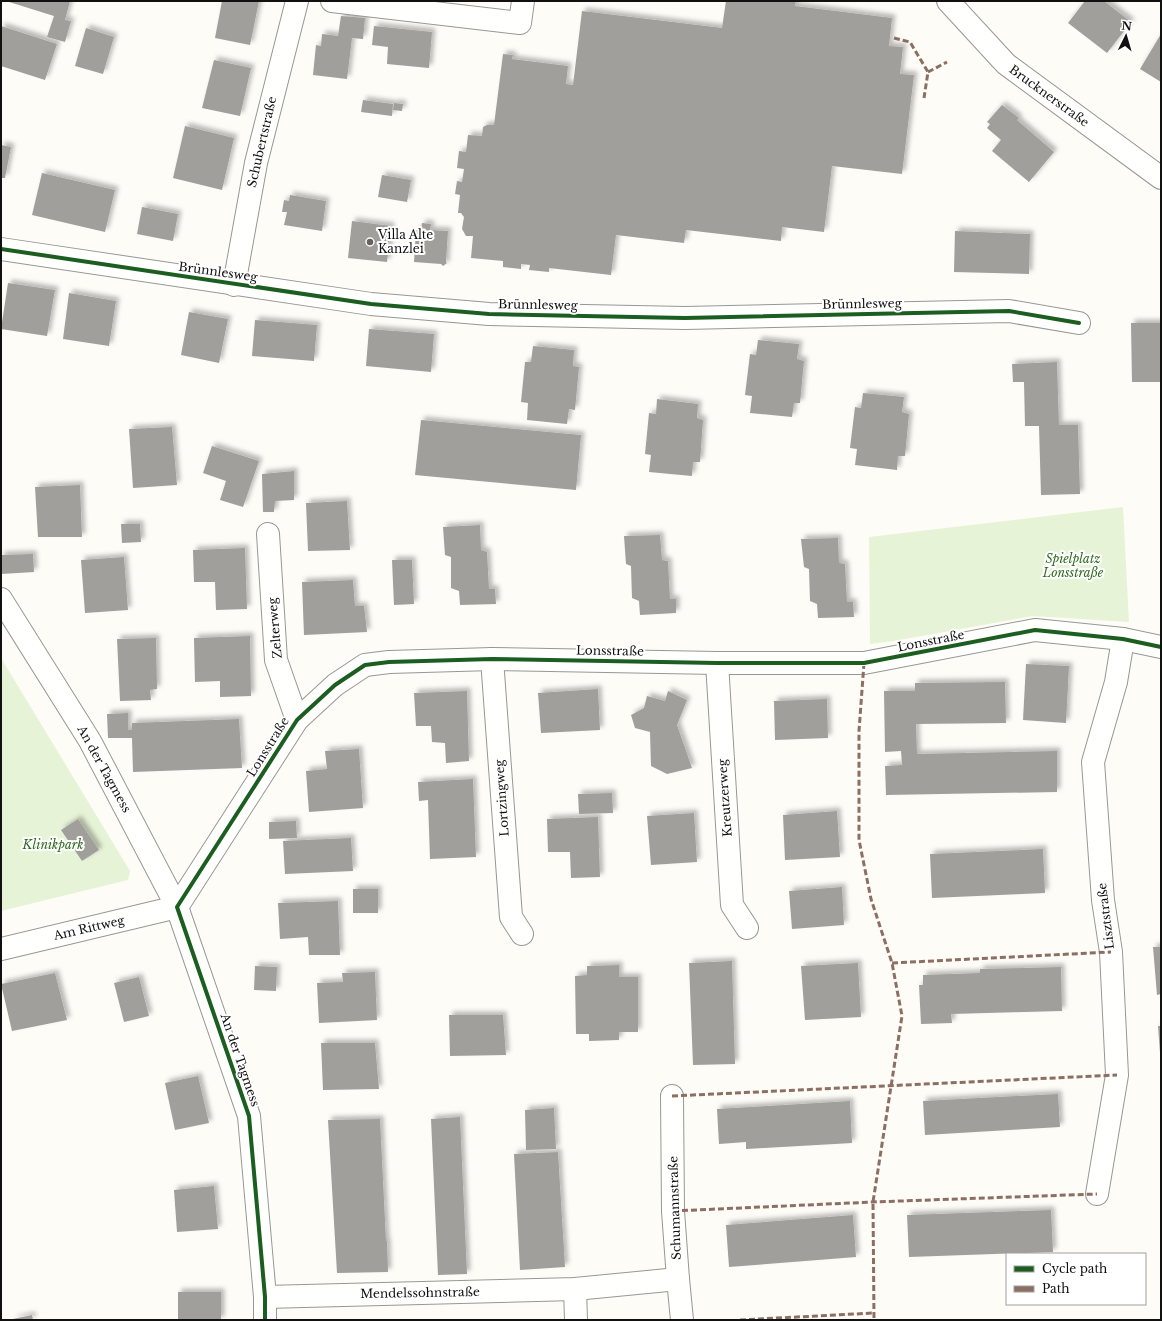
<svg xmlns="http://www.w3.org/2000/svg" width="1162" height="1321" font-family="'Libre Baskerville',serif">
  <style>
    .green { fill: #e7f3d7 }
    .building { fill: #a19f9c; filter: url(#shadow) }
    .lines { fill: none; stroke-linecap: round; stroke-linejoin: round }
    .minor-casing { stroke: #979795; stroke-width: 24 }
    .minor { stroke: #fffffe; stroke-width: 22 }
    .quiet { stroke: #8d6e63; stroke-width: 3; stroke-dasharray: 6 3; stroke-linecap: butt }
    .cycleway-casing { stroke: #fff; stroke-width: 6 }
    .cycleway { stroke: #1b5e20; stroke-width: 4 }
    .poi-dot { fill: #646362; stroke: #fff; stroke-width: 1.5 }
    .labels { text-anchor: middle; stroke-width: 4; stroke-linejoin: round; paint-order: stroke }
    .street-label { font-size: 12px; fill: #111; stroke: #fff }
    .poi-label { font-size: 12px; fill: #111; stroke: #fff; text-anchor: start }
    .park-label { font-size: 12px; font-style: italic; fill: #2f6b1f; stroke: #fff }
  </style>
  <defs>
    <filter id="shadow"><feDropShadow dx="3.5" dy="-3.5" stdDeviation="2" flood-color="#0004"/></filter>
  </defs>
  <rect width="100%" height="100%" fill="#fdfcf7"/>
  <g class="green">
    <polygon points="1123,507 1129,622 1033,616 894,641 870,644 869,537"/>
    <polygon points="1,658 130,871 128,880 1,911"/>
  </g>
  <g class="building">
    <polygon points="6,1 70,1 65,20 71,21 65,42 47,37 54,16"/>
    <polygon points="222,1 259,1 250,45 215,38"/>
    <polygon points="726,1 796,1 795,6 892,18 889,46 903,47 900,74 914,75 902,174 832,166 824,232 782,227 781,241 686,230 684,243 616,235 611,275 549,268 549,272 529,270 530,265 521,264 521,269 503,267 503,261 471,258 473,236 466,236 462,229 464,217 461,213 458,213 460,195 455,194 457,181 462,182 464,169 457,168 459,151 466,152 468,135 482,136 483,127 487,125 494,125 503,54 513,55 512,59 568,66 566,84 573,85 582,11 722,28"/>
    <polygon points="1085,1 1104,1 1131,22 1107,53 1068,23"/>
    <polygon points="341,16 365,18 363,39 352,38 347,79 313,75 316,45 321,46 322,34 338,36"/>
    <polygon points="1,26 57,44 45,80 1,66"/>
    <polygon points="374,26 432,32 429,68 387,64 388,47 372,45"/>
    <polygon points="86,28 114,37 103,74 75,66"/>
    <polygon points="1161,34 1161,82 1140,69"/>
    <polygon points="214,60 251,68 240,116 202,108"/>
    <polygon points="363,100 393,104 392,116 361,112"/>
    <polygon points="394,103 403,104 402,111 393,110"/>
    <polygon points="1002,105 1019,118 1017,120 1054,152 1029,182 992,151 1001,140 987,128 990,124 987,122"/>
    <polygon points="185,126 234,138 222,190 173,178"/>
    <polygon points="1,145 11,147 5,178 1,178"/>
    <polygon points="42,173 115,190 105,232 32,215"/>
    <polygon points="382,175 411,180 407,202 378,197"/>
    <polygon points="290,195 326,201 322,231 284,225 287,212 282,212 284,200 289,201"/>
    <polygon points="142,207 178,214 173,241 137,234"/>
    <polygon points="352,221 391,226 387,262 348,258"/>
    <polygon points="422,223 431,224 430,230 448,231 446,262 447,263 443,266 441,264 414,262 416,230 421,230"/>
    <polygon points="955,231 1030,234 1029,274 954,272"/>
    <polygon points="8,283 55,290 47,336 1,329"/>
    <polygon points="69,293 116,301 109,346 63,339"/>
    <polygon points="189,312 228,319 219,363 181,355"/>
    <polygon points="255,320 317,325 314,361 252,356"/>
    <polygon points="1131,323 1161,323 1161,382 1132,382"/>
    <polygon points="369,329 434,334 431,372 366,366"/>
    <polygon points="758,340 799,344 797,359 804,361 800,403 794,403 792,417 750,413 752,396 745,395 750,354 756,355"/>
    <polygon points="533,346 574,350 573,366 579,367 575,410 569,409 567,424 527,420 528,403 521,402 525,362 531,362"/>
    <polygon points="1057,362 1059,425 1078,425 1080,494 1041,495 1039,426 1025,426 1024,382 1013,382 1012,364"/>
    <polygon points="863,393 904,397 902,412 909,414 905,456 898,456 897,470 855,465 857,449 850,448 855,407 861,408"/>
    <polygon points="657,399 698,404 697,418 703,420 700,462 693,462 692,476 649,472 651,455 645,454 649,413 656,414"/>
    <polygon points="421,420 581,435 576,490 415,475"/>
    <polygon points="172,427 177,485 133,488 129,429"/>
    <polygon points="212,446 259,461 243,507 220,500 226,481 203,473"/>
    <polygon points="294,471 294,500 275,501 274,512 263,512 262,474"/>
    <polygon points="80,485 82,537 38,537 35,487"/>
    <polygon points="347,501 350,550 308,551 306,503"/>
    <polygon points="121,524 140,524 141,542 122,543"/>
    <polygon points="480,525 481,550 487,552 489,589 495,589 496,604 460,605 459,591 451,588 451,557 445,555 443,527"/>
    <polygon points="660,535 662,560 668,561 670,599 676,599 676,613 640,615 639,601 632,598 631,566 626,564 624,536"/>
    <polygon points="838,538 839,563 845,564 847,602 853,602 854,617 818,618 817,604 810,601 809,569 804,567 801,539"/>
    <polygon points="245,548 247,609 216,610 215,582 194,582 193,550"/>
    <polygon points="33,554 34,572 1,574 1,555"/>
    <polygon points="124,557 128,610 85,613 81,560"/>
    <polygon points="392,560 412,560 414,604 394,605"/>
    <polygon points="353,580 355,606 364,606 367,632 304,635 302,582"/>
    <polygon points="250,636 251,696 220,697 220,681 195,682 194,638"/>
    <polygon points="156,638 157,689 150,690 151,700 120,701 117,639"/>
    <polygon points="1026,664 1069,666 1066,723 1023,720"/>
    <polygon points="1005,682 1006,723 916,724 917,754 1057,751 1057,792 886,795 885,766 902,765 901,751 885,752 884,691 915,691 915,683"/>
    <polygon points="598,689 600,730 541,733 538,693"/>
    <polygon points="467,691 469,761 446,763 445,743 432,742 431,726 416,726 414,693"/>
    <polygon points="668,691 687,700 677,725 692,768 667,774 651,766 650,732 635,728 631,715 644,708 647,696 665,701"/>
    <polygon points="827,699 828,738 775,740 774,701"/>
    <polygon points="128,713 128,730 132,730 132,723 239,719 242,768 133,772 132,738 108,738 107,714"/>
    <polygon points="359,749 363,808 309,812 306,771 327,769 325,751"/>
    <polygon points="473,779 476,857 430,859 428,800 419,801 418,782"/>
    <polygon points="612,793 613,813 579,814 578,794"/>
    <polygon points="837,811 840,857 785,860 783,815"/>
    <polygon points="694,813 697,862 651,865 647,816"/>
    <polygon points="598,817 600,877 571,878 570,852 548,852 547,819"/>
    <polygon points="78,819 99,850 82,861 61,830"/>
    <polygon points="296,821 297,838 269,839 269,822"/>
    <polygon points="351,838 353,871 285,874 283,841"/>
    <polygon points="1043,849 1045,893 932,898 930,854"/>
    <polygon points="842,887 844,925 792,929 789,891"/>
    <rect x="353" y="889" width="25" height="24"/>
    <polygon points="338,901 340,955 309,955 308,937 280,939 278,903"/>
    <polygon points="1153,947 1161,947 1161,994 1157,995"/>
    <polygon points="732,961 735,1064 693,1065 689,963"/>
    <polygon points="858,963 861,1017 805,1020 801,966"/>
    <polygon points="619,965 619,977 638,977 638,1032 619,1032 619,1040 589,1041 589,1034 576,1034 575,976 587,975 587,966"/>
    <polygon points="255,966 277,967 276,991 254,990"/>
    <polygon points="1061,967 1062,1011 951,1014 952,1023 921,1024 919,985 923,985 923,975 980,973 980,969"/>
    <polygon points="375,972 377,1020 319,1023 317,983 343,982 342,973"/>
    <polygon points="55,973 67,1020 12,1031 1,984"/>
    <polygon points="139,977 149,1016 124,1022 114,983"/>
    <polygon points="449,1015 503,1015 506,1055 450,1056"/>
    <polygon points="1158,1026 1161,1026 1161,1053 1160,1053"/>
    <polygon points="321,1043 375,1043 379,1089 323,1090"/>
    <polygon points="198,1076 209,1123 175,1130 165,1083"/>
    <polygon points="1058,1094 1060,1127 925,1135 923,1101"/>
    <polygon points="850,1101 852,1143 746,1149 746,1142 719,1144 717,1109"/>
    <polygon points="554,1108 556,1149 526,1150 525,1110"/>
    <polygon points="460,1117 467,1274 438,1275 431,1119"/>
    <polygon points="380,1119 386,1241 360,1242 387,1241 388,1272 337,1273 328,1120"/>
    <polygon points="558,1152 565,1267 520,1270 514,1154"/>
    <polygon points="214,1186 218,1229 177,1232 174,1190"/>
    <polygon points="1051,1210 1053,1252 909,1257 907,1215"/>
    <polygon points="853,1215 856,1257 729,1267 726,1225"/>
    <rect x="178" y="1292" width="43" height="28"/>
    <polygon points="32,1315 33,1320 13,1320 13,1319"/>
  </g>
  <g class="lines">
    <defs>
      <g id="minor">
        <polyline points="332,1 520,23 523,1"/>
        <polyline points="948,1 1006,64 1161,178"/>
        <polyline points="1,249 371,304 489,314 685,318 1009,311 1079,323"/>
        <polyline points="234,285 256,163 297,1"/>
        <polyline points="268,534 276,660 297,720"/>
        <polyline points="1,599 90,741 177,907 249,1116 265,1297 265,1320"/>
        <polyline points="492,659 511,917 522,934"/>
        <polyline points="717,663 732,905 747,928"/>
        <polyline points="177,907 297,720 335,685 365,665 389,662 492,659 717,663 864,663 1035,630 1123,639 1161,647"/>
        <polyline points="1,949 177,907"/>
        <polyline points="672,1096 673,1211 678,1279 682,1320"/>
        <polyline points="1097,1194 1117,1075 1111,952 1103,900 1093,762 1116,682 1123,639"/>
        <polyline points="575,1289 576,1320"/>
        <polyline points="265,1297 575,1289 678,1279"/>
      </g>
    </defs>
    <use href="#minor" class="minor-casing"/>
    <use href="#minor" class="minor"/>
    <g class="quiet">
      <polyline points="894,38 910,42 928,72 924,98"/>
      <polyline points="928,72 947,62"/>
      <polyline points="864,663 859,731 859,840 871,899 892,963 902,1016 873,1202 874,1320"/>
      <polyline points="892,963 1111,952"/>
      <polyline points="672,1096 1117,1075"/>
      <polyline points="673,1211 873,1202 1097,1194"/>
      <polyline points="740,1320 874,1313"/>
    </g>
    <defs>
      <g id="cycleway">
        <polyline points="1,249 371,304 489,314 685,318 1009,311 1079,323"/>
        <polyline points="265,1320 265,1297 249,1116 177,907 297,720 335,685 365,665 389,662 492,659 717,663 864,663 1035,630 1123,639 1161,647"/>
      </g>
    </defs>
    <use href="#cycleway" class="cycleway-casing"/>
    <use href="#cycleway" class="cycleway"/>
  </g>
  <circle class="poi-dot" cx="370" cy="242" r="4"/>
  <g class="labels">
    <g class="street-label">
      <text transform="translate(1049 96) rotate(36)" y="4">Brucknerstraße</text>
      <text transform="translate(262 142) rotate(-77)" y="4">Schubertstraße</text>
      <text transform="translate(218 272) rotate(8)" y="4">Brünnlesweg</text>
      <text transform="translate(862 304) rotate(-1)" y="4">Brünnlesweg</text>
      <text transform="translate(538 305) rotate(1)" y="4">Brünnlesweg</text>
      <text transform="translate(275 628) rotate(-95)" y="4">Zelterweg</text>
      <text transform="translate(931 641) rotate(-11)" y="4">Lonsstraße</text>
      <text transform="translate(610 651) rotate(1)" y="4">Lonsstraße</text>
      <text transform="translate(268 747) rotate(-58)" y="4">Lonsstraße</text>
      <text transform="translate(104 769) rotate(61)" y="4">An der Tagmess</text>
      <text transform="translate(502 798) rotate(-94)" y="4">Lortzingweg</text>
      <text transform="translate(725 798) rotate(-94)" y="4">Kreutzerweg</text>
      <text transform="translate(1106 916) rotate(-97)" y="4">Lisztstraße</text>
      <text transform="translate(89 928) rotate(-13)" y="4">Am Rittweg</text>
      <text transform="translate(240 1060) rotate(71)" y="4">An der Tagmess</text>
      <text transform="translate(675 1208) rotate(-92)" y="4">Schumannstraße</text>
      <text transform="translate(420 1293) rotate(-1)" y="4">Mendelssohnstraße</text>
    </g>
    <g class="poi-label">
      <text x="378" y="239">Villa Alte<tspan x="378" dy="14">Kanzlei</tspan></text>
    </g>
    <g class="park-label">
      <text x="1073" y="563">Spielplatz<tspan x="1073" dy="14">Lonsstraße</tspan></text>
      <text x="53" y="849">Klinikpark</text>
    </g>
  </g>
  <rect width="1162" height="1321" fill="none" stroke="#111111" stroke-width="4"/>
  <rect x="1006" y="1253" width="140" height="52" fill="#ffffff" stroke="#a0a0a0"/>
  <rect x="1014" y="1266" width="20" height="6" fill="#1b5e20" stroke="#a0a0a0"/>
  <text x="1042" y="1273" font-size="12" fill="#111111">Cycle path</text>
  <rect x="1014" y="1286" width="20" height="6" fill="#8d6e63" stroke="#a0a0a0"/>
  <text x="1042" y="1293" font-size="12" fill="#111111">Path</text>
  <g transform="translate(1126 36) rotate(5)" stroke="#ffffff" stroke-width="3" paint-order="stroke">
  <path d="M0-3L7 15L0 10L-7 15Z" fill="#111111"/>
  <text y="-6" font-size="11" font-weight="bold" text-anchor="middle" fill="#111111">N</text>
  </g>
</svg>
